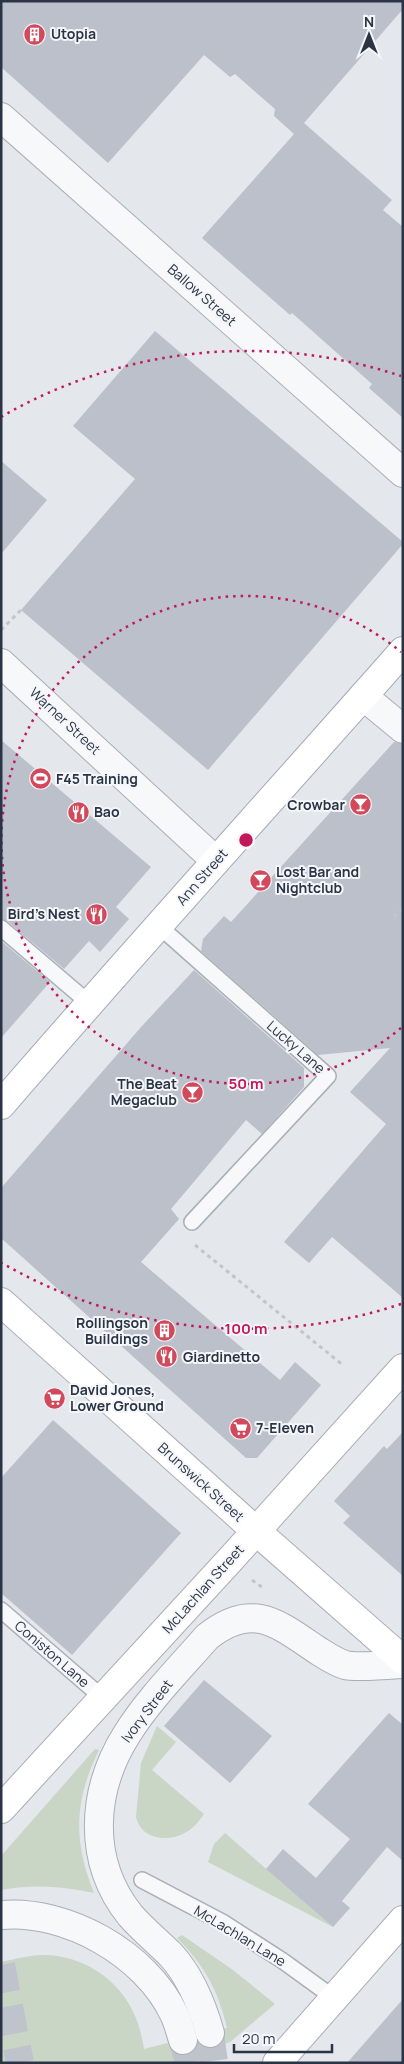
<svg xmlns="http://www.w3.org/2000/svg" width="404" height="2064" font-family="Manrope,sans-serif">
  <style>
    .green { fill: #c9d6c5 }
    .building { fill: #bbc0ca }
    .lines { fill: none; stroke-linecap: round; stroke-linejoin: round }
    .tertiary-tunnel { stroke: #bfc3cb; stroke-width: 28; stroke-dasharray: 28 14; stroke-linecap: butt }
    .motorway-tunnel { stroke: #bfc3cb; stroke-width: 28; stroke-dasharray: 28 14; stroke-linecap: butt }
    .service-casing { stroke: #a9aeb7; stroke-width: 18 }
    .minor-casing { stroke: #a9aeb7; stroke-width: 30 }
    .tertiary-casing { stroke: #a9aeb7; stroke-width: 30 }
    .secondary-casing { stroke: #a9aeb7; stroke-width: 30 }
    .primary-casing { stroke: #a3abb8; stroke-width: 30 }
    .path { stroke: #c2c5cb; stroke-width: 3; stroke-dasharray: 4 4; stroke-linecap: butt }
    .service { stroke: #f7f8fa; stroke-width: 15 }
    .minor { stroke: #f7f8fa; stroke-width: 28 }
    .tertiary { stroke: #f7f8fa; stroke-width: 28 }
    .secondary { stroke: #fff; stroke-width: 28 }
    .primary { stroke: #fff; stroke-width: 28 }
    .ring { fill: none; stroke: #c2185b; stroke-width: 2.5; stroke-dasharray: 2.5 5 }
    .labels { text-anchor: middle; stroke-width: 4; stroke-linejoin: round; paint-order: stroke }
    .poi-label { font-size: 14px; font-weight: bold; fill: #2b3445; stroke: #f4f6f9; text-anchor: start }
    .street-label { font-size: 14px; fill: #2b3445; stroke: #f4f6f9 }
    .centre { fill: #c2185b; stroke: #f4f6f9; stroke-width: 2.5 }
    .ring-label { font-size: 15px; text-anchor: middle; font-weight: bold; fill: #c2185b; stroke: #f4f6f9; stroke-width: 4; stroke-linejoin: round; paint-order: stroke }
  </style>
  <rect width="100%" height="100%" fill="#e4e7ec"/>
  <g class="green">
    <path d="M157,1726L176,1742L152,1770L204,1814C200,1819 196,1825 191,1829C173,1843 142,1842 136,1817L141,1763Z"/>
    <path d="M95,1749L99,1750C74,1801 73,1841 94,1893C62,1886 33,1884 1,1890V1856Z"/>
    <polygon points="225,1833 333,1927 208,1862 214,1844"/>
    <path d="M182,1935L233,1970L275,2004L230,2042L218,2046L203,2063H1V1962C15,1959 29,1955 43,1955C82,1955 120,1979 135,2016C140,2027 142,2038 144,2049L227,2028C218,1990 205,1966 177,1938Z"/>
  </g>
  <g class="building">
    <polygon points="1,1 403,1 403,9 304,123 392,200 383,210 403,227 403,418 369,388 372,384 292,313 290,315 202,238 294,134 274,116 275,109 235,74 230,77 204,55 108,163 1,67"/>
    <polygon points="155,331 403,542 403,544 208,770 21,610 135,479 73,426"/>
    <polygon points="1,461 47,500 1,554"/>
    <polygon points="1,740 151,867 116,907 129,919 100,952 89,941 64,969 7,921 1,919"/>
    <polygon points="394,742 403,744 403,1298 332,1237 309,1263 284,1242 386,1124 350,1092 390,1048 318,1055 201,951 203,939 224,916 231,922"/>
    <polygon points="1,941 50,982 1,1038"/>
    <polygon points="194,970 304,1068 304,1087 262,1134 246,1120 171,1209 179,1219 141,1262 280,1380 295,1362 321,1385 257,1458 246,1458 1,1238 1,1188 142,1026"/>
    <polygon points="53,1420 181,1533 72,1655 1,1593 1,1478"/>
    <polygon points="403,1432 403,1576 343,1523 350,1516 334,1501 384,1446 387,1449"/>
    <polygon points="204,1680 272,1736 230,1783 164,1726"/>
    <polygon points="389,1713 403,1725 403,1861 387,1847 342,1901 350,1908 333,1927 266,1869 283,1849 316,1878 350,1839 308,1804"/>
    <polygon points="403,1999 403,2063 347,2063"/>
  </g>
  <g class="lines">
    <g class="tertiary-tunnel">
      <polyline points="210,2033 214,2063"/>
      <polyline points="183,2040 189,2063"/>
    </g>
    <polyline class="motorway-tunnel" points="1,1965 20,2063"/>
    <defs>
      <g id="service">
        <polyline points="159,926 328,1076 192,1222"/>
        <polyline points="1,928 89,1003"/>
        <polyline points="1,1610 104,1699"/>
        <polyline points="142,1880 224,1923 283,1961 334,1998"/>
      </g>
      <g id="minor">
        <polyline points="1,117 403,473"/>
        <polyline points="363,696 403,729"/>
      </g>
      <g id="tertiary">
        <polyline points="1,663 216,861"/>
        <path d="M1,1915C66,1909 146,1954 174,2014C178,2022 180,2031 183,2040"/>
        <path d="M210,2033C202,2005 191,1977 171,1955C158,1942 142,1929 130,1915C87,1861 91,1791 127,1734C149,1699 180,1668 207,1637C252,1601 277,1623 317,1650C325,1655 335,1662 345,1665C356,1668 389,1665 403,1664"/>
      </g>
      <g id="secondary">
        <polyline points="1,1302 256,1531 403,1660"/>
        <polyline points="1,1809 229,1561 403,1368"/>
        <polyline points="277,2063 403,1920"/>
      </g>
      <path id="primary" d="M1,1105C133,952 269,803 403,651"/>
    </defs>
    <use href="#service" class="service-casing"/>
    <use href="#minor" class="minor-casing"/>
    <use href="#tertiary" class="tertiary-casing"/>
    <use href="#secondary" class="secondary-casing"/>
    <use href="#primary" class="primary-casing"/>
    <g class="path">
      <polyline points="1,630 21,610"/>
      <polyline points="394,917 403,908"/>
      <polyline points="195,1245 344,1366"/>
      <polyline points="252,1580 263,1588"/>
    </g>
    <use href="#service" class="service"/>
    <use href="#minor" class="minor"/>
    <use href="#tertiary" class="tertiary"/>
    <use href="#secondary" class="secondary"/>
    <use href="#primary" class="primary"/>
  </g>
  <g class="ring">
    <path d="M401 1028A244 244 0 1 1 401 652"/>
    <path d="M401 1304A489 489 0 0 1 2 1263M1 417A489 489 0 0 1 401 376"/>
  </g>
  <defs>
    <symbol id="building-disc" viewBox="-11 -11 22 22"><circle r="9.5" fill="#d1495b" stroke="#f4f6f9"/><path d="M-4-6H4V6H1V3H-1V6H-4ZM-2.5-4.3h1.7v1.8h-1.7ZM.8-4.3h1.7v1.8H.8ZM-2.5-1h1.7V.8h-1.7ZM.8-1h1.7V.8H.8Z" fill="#fff"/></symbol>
    <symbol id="stadium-disc" viewBox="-11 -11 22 22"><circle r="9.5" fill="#d1495b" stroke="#f4f6f9"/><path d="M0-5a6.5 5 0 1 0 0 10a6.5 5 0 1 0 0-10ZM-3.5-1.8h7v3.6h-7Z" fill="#fff"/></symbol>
    <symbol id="bar-disc" viewBox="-11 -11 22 22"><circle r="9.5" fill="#d1495b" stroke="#f4f6f9"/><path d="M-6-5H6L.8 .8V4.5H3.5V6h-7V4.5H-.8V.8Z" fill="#fff"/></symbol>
    <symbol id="restaurant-disc" viewBox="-11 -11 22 22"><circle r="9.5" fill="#d1495b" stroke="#f4f6f9"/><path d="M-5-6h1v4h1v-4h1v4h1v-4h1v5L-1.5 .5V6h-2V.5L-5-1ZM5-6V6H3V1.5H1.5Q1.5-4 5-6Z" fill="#fff"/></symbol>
    <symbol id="supermarket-disc" viewBox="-11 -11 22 22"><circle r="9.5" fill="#d1495b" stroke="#f4f6f9"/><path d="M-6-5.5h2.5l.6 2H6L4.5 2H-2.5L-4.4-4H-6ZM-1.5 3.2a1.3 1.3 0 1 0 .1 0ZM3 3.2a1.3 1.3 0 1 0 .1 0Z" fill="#fff"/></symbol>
  </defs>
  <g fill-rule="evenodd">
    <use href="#building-disc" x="22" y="22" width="25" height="25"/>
    <use href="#stadium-disc" x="28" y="766" width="25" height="25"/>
    <use href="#bar-disc" x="348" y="792" width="25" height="25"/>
    <use href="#restaurant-disc" x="66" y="800" width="25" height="25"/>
    <use href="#bar-disc" x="248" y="868" width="25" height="25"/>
    <use href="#restaurant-disc" x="84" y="902" width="25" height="25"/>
    <use href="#bar-disc" x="180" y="1080" width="25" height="25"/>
    <use href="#building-disc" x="152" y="1318" width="25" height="25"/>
    <use href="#restaurant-disc" x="154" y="1344" width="25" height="25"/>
    <use href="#supermarket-disc" x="42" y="1386" width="25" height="25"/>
    <use href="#supermarket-disc" x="228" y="1416" width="25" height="25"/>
  </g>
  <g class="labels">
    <g class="poi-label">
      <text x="51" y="39">Utopia</text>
      <text x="56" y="784">F45 Training</text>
      <text x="345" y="810" text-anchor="end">Crowbar</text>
      <text x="94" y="817">Bao</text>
      <text x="276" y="877">Lost Bar and<tspan x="276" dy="16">Nightclub</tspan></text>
      <text x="80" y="919" text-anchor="end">Bird's Nest</text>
      <text x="177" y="1089" text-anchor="end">The Beat<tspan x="177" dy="16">Megaclub</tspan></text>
      <text x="148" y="1328" text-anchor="end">Rollingson<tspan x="148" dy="16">Buildings</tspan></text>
      <text x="183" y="1362">Giardinetto</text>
      <text x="70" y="1395">David Jones,<tspan x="70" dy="16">Lower Ground</tspan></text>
      <text x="256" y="1433">7-Eleven</text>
    </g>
    <g class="street-label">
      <text transform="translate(202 295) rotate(41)" y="5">Ballow Street</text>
      <text transform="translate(65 721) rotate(43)" y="5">Warner Street</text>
      <text transform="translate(202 877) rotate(-49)" y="5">Ann Street</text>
      <text transform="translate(296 1047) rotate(41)" y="5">Lucky Lane</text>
      <text transform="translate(201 1482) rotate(42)" y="5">Brunswick Street</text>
      <text transform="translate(203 1589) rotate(-48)" y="5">McLachlan Street</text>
      <text transform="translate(52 1654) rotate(41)" y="5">Coniston Lane</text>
      <text transform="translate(147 1711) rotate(-53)" y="5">Ivory Street</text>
      <text transform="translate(240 1936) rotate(31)" y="5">McLachlan Lane</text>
    </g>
  </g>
  <circle cx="246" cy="840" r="8" class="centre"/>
  <g class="ring-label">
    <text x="246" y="1089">50 m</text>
    <text x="246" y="1334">100 m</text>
  </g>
  <rect width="404" height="2064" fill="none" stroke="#2b3445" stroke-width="5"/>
  <g transform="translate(369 35)" stroke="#f4f6f9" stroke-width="4" paint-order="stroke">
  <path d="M0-4L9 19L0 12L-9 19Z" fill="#2b3445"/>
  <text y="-8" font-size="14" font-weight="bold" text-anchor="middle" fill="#2b3445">N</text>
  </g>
  <path d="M234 2044v8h98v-8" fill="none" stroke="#2b3445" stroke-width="2.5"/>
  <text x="242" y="2044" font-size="15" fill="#2b3445" stroke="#f4f6f9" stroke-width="4" paint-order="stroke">20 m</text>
</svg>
